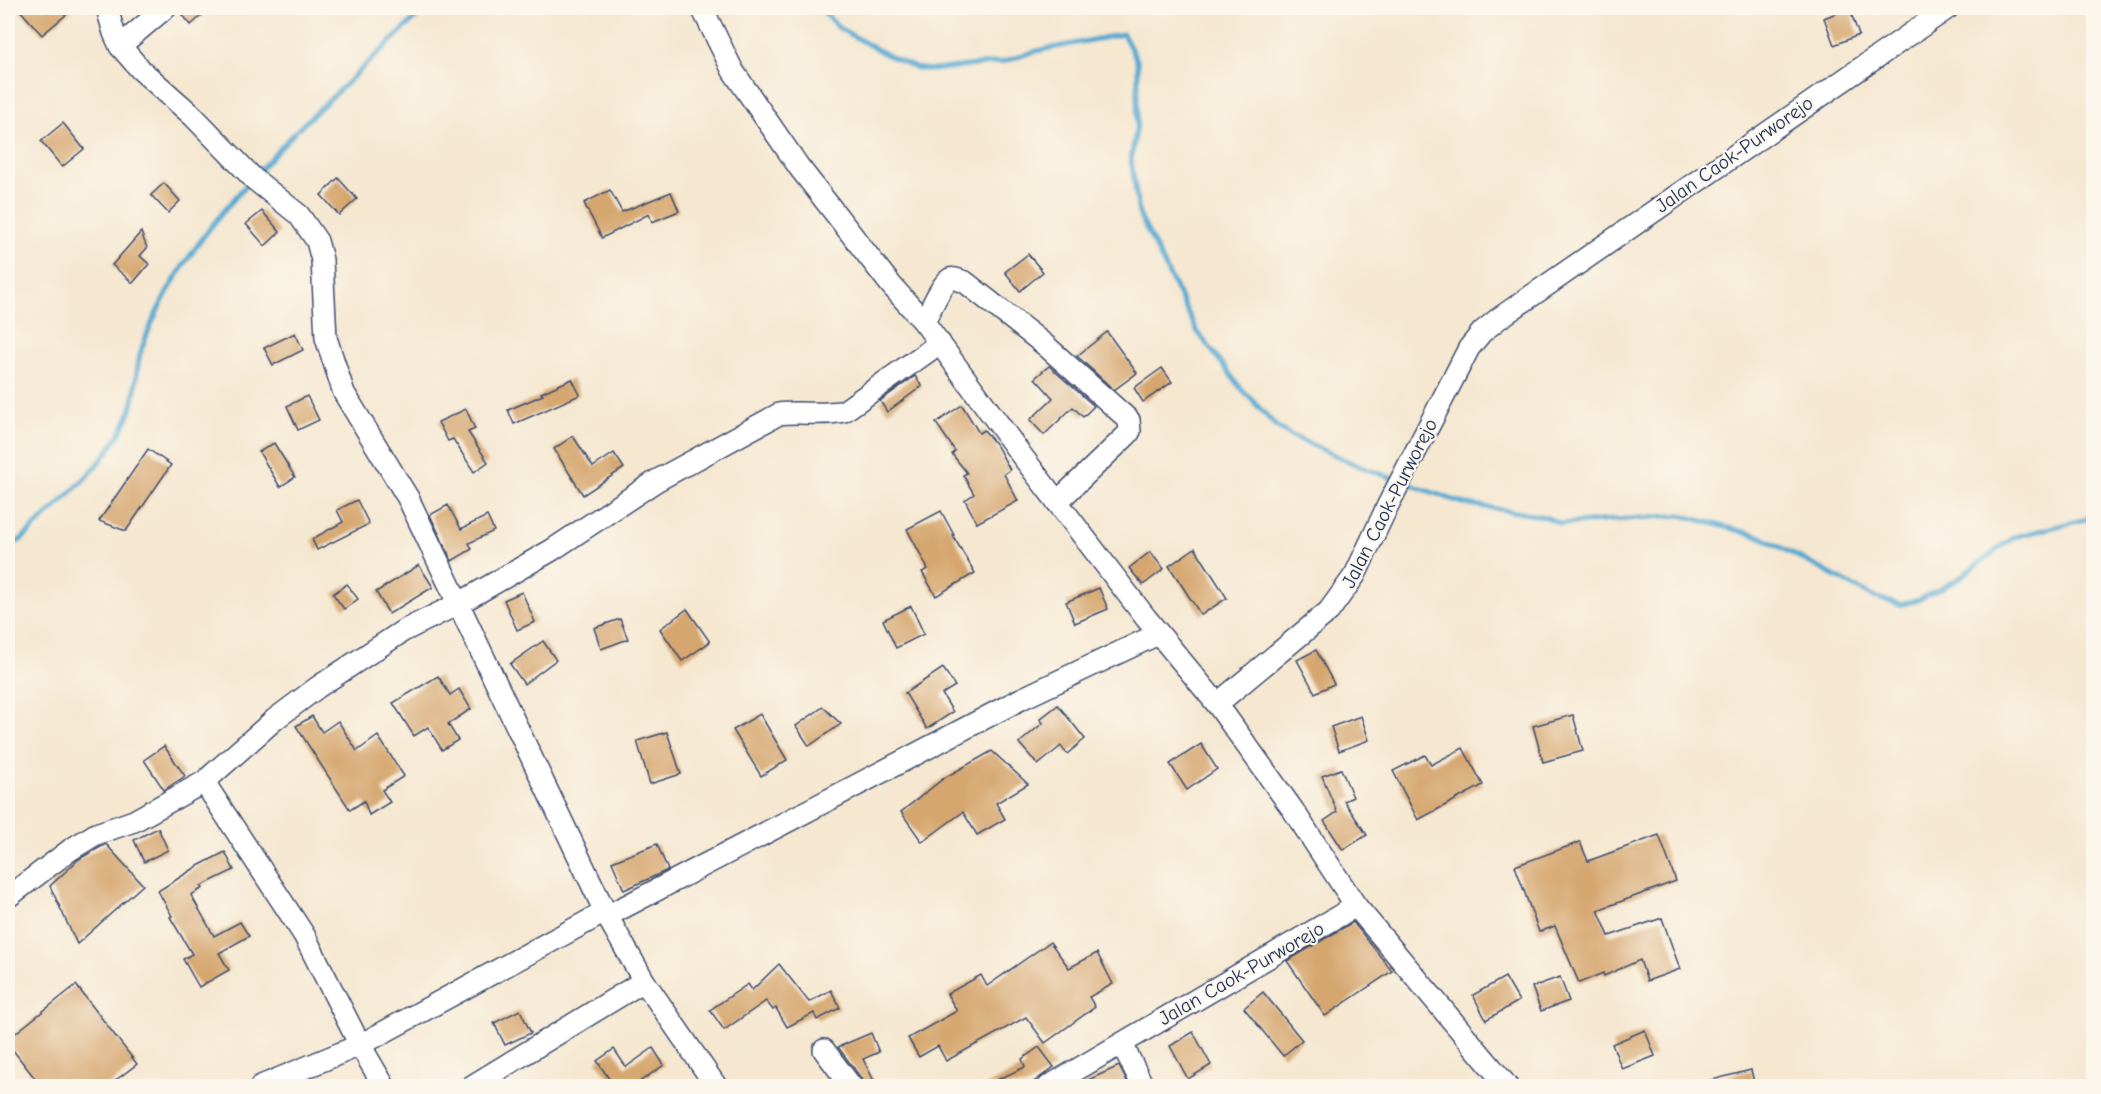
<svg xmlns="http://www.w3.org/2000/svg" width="2101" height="1094" font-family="'Comic Neue',sans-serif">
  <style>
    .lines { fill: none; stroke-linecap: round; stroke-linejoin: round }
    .stream { stroke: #54a8d0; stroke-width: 5 }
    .building { fill: #d5a66e }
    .minor-casing { stroke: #3c4b6f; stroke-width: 24 }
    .minor { stroke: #fff; stroke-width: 21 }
    .labels { text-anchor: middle; stroke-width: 4.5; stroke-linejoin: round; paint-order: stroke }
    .street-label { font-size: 20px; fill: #1b2f5e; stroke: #fbf7ec }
  </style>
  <rect width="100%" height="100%" fill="#fbf7ec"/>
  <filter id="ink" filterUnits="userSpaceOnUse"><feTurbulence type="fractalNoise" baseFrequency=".0167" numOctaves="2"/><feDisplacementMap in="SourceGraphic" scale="12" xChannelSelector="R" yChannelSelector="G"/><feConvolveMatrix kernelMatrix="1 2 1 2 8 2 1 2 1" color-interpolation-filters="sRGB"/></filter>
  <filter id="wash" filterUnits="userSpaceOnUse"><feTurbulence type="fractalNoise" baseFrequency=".008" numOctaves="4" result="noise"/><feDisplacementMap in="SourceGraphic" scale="24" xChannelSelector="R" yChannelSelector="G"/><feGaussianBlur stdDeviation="1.35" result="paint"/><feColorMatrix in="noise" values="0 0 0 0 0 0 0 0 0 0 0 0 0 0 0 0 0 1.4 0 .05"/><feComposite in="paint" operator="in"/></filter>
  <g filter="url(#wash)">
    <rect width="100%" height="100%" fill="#f5e7d0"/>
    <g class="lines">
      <g class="stream">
        <polyline points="820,8 839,28 887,55 916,68 932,70 1003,62 1036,51 1123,34 1137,60 1138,76 1137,125 1131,159 1139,214 1197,331 1239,386 1276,426 1290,435 1359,466 1397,480"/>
        <polyline points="256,174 295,132 426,8"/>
        <polyline points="1406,483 1462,503 1546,517 1561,524 1681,515 1759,536 1874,597 1900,605 1918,600 1955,581 2014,537 2094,517"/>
        <path d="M8,547L22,539C60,501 108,465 129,415C138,394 134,370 142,348C164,285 205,230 250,181"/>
      </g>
    </g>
    <g id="blocks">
      <g class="building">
        <polygon points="18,8 74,8 42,35"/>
        <polygon points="177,8 210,8 191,25"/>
        <polygon points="1849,8 1859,35 1834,45 1824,18"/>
        <polygon points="63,123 84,149 62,167 41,141"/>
        <polygon points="338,178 357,199 339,215 321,195"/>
        <polygon points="164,183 180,201 168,213 151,195"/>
        <polygon points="610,190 622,212 671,192 679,211 652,222 649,214 602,238 584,203"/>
        <polygon points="262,211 280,232 265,246 246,224"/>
        <polygon points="141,232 147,248 140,256 149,264 133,283 112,265"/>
        <polygon points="1028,254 1043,272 1020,291 1005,272"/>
        <polygon points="1107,332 1137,373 1114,390 1077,356"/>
        <polygon points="295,333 303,350 273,365 264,348"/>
        <polygon points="1049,366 1094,406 1083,417 1073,407 1044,435 1030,420 1053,398 1035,378"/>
        <polygon points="1162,368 1172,382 1143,402 1134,388"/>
        <polygon points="915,376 922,386 887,412 880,401"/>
        <polygon points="572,379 580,395 514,424 508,410 543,395 541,393"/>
        <polygon points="307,396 319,420 298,430 287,406"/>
        <polygon points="962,405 979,433 984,430 997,446 1010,470 1004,474 1018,501 977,523 965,500 974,494 963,475 967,473 952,454 955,451 936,423"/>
        <polygon points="466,409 475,429 468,432 488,462 474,472 453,439 448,441 438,422"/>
        <polygon points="573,436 593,467 614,453 624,468 583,495 554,449"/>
        <polygon points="274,443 295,477 280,487 259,452"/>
        <polygon points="148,449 171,465 126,531 99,521"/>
        <polygon points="357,500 369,524 317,550 312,539 343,522 337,510"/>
        <polygon points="448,505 461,529 487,516 494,531 469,543 472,549 452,561 430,515"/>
        <polygon points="941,511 954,535 953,536 975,573 936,596 922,572 928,569 907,529"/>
        <polygon points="1195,548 1227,598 1201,615 1169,566"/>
        <polygon points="1150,552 1164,569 1143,585 1129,568"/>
        <polygon points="419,565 433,587 389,614 376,592"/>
        <polygon points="347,584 358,599 344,609 333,594"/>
        <polygon points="1099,588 1108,609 1075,623 1066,602"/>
        <polygon points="522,592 535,622 517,630 504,600"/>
        <polygon points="911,606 924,634 896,648 883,620"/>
        <polygon points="687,609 710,642 682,661 660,629"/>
        <polygon points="620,619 628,639 601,649 594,628"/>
        <polygon points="543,641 556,660 524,684 510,664"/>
        <polygon points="1316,650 1334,684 1315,693 1297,660"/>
        <polygon points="943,668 955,686 942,694 953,712 927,729 905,693"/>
        <polygon points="438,676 450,695 459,689 471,709 448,724 458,740 442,750 428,727 414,736 393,703"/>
        <polygon points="1058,705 1085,739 1067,754 1061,746 1038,765 1019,743 1043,723 1040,719"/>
        <polygon points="823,707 841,724 809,746 796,726"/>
        <polygon points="760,714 787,760 761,776 733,730"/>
        <polygon points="1573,715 1583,751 1543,762 1533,726"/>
        <polygon points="312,716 322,732 338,721 357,751 378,736 404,776 382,790 390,802 369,815 364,801 350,810 296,726"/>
        <polygon points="1361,716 1369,740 1339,751 1331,727"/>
        <polygon points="667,732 681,774 650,784 637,741"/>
        <polygon points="1201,744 1217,769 1187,790 1170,764"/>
        <polygon points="164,746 185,776 164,790 144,760"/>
        <polygon points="1463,748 1483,785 1418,820 1393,771 1425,755 1431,765"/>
        <polygon points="992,751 1028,784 996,803 1005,819 977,835 963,812 922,842 901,812 944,778"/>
        <polygon points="1341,769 1353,797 1344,801 1367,835 1343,850 1324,821 1337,812 1322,776"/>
        <polygon points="158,828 168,850 144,862 134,840"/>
        <polygon points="1659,835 1676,881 1598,910 1609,936 1662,918 1680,969 1647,981 1640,960 1604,976 1603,973 1579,983 1555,926 1539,932 1515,866 1580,842 1588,861"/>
        <polygon points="106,844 143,885 77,944 50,886 79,859"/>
        <polygon points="657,844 668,870 624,890 612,862"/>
        <polygon points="225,852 234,870 201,886 203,888 191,895 214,936 240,922 249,936 219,953 229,970 199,987 183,959 192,954 170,917 172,916 158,891 198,866"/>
        <polygon points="1353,922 1392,971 1325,1016 1287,961"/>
        <polygon points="1050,942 1069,968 1097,953 1113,984 1089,997 1095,1007 1045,1043 1026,1017 946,1061 938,1046 919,1057 908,1038 957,1011 947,994 981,975 987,986"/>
        <polygon points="779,964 809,1002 831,990 840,1008 817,1020 814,1013 787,1027 776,1008 773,1010 766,1001 724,1030 710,1010 748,984 752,990"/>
        <polygon points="1505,977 1519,1001 1486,1020 1473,995"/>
        <polygon points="1560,977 1569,1001 1541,1011 1532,987"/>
        <polygon points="76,985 137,1064 108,1086 41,1086 8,1044 8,1039"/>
        <polygon points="1263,992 1302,1040 1283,1056 1244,1008"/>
        <polygon points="520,1010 531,1033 505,1045 494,1023"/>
        <polygon points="1645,1030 1655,1056 1622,1069 1612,1044"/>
        <polygon points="1193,1032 1211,1065 1188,1079 1170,1046"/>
        <polygon points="871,1033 879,1052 863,1059 874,1081 863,1086 861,1078 838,1047"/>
        <polygon points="1039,1047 1054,1067 1028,1086 984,1086 1025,1067 1022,1059"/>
        <polygon points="653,1048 664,1065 633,1086 614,1086 597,1061 614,1049 626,1067"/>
        <polygon points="1119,1066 1129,1086 1075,1086"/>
        <polygon points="1751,1070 1755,1086 1705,1086 1704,1082"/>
      </g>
    </g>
  </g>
  <g filter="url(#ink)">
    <use href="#blocks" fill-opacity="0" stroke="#3c4b6f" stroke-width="1.5"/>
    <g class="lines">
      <defs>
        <g id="minor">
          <polyline points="107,8 114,33 120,46 141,70 193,116 254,179 299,215 317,241 322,260 326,338 344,393 408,498 607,916 644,981 716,1086"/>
          <polyline points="702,8 733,71 799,167 891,285 924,322 1022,456 1146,618 1217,704"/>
          <polyline points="120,46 165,8"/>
          <path d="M924,322C929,313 941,284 950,279C955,277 960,281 965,282L1045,345L1129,420L1130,431L1127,435L1057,502"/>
          <polyline points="204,782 304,935 360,1045 384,1086"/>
          <path d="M8,897L70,850L96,834L134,821L204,782L274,720L318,687L403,631L458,604L552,550L656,481L779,414C801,411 821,416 844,411L940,343"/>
          <polyline points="1356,906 1507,1086"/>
          <polyline points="607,916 1021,699 1158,634"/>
          <polyline points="1122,1044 1143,1086"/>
          <polyline points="824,1050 851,1086"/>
          <polyline points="261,1086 360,1045 605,912"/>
          <polyline points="472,1086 644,981"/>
          <polyline points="1049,1086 1356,906 1293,810 1217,704 1329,611 1355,575 1388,505 1469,348 1482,332 1498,319 1948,8"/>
        </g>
      </defs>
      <use href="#minor" class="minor-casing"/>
      <use href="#minor" class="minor"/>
    </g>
  </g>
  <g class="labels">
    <g class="street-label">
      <text transform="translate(1734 154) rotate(-35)" y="7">Jalan Caok-Purworejo</text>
      <text transform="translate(1389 503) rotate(-63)" y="7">Jalan Caok-Purworejo</text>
      <text transform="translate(1241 973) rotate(-30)" y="7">Jalan Caok-Purworejo</text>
    </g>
  </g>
  <rect width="2101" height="1094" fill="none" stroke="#fbf7ec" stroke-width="30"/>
</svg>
